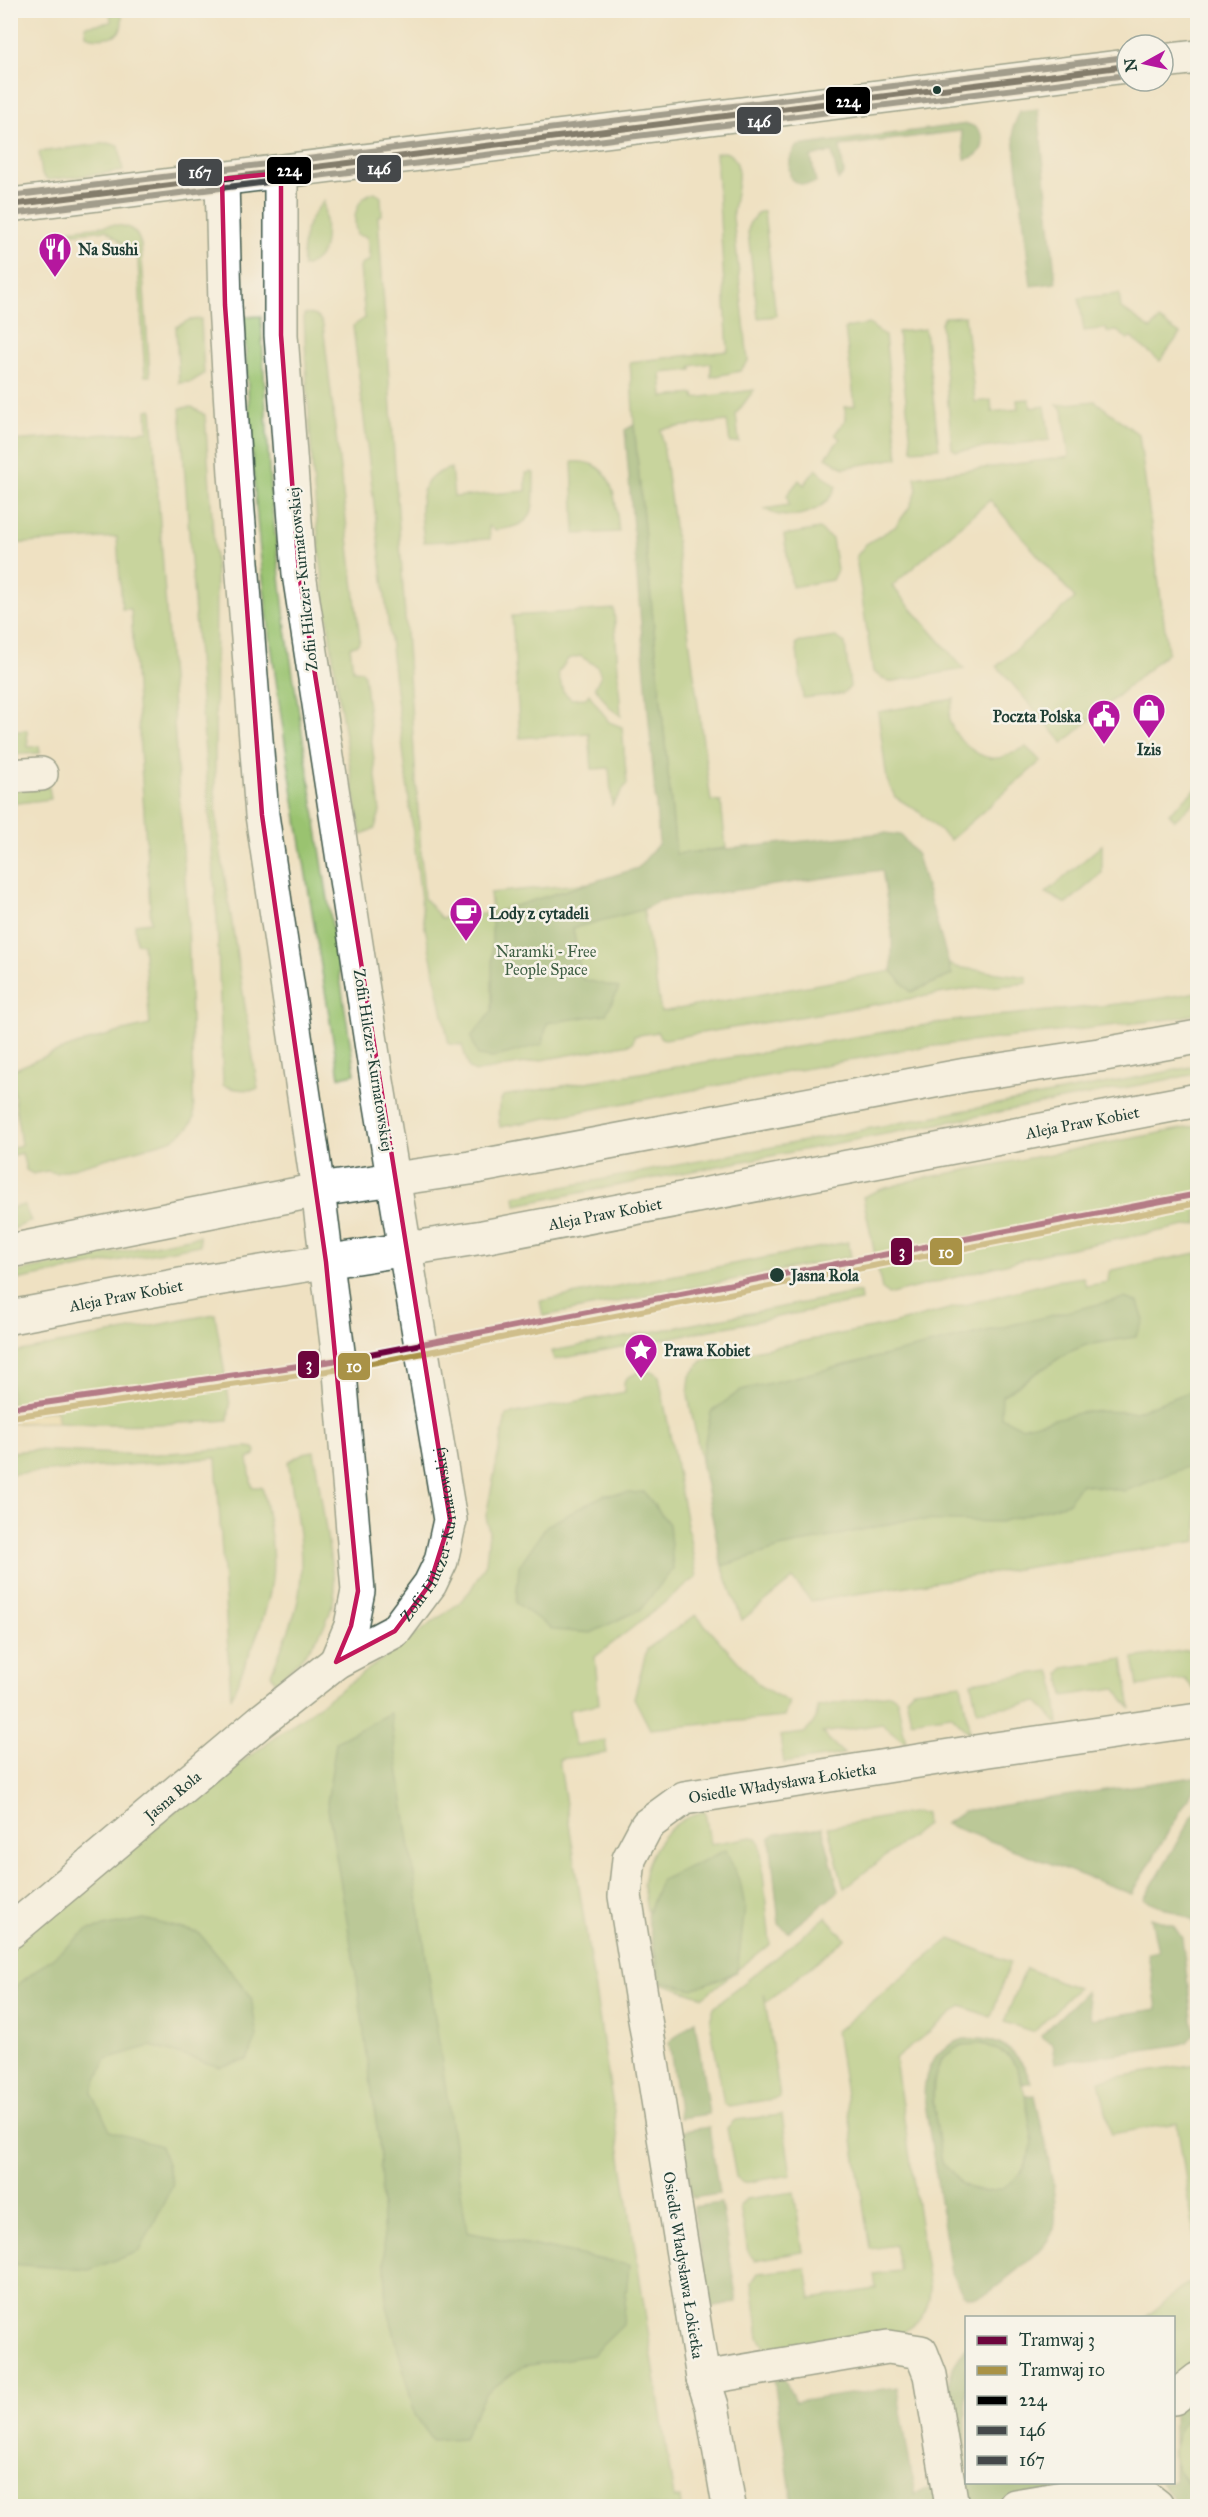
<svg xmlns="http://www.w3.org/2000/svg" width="1208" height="2517" font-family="'IM FELL Great Primer',serif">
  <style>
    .green { fill: #9ac36f; stroke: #5c8052; stroke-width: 1.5 }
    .forest { fill: #7ba962; stroke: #4d734b; stroke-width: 1.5 }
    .sand { fill: #eeda9e; stroke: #868c69; stroke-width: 1.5 }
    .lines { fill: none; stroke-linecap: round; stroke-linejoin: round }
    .minor-casing { stroke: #3e5649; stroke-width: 36 }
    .minor { stroke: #fff; stroke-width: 33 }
    .bus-1-casing { stroke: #f7f3e8; stroke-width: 10 }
    .bus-2-casing { stroke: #f7f3e8; stroke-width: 10 }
    .bus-3-casing { stroke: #f7f3e8; stroke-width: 10 }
    .bus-1 { stroke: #000; stroke-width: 6 }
    .bus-2 { stroke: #45484a; stroke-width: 6 }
    .bus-3 { stroke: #45484a; stroke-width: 6 }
    .tram-1-casing { stroke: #f7f3e8; stroke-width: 10 }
    .tram-2-casing { stroke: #f7f3e8; stroke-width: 10 }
    .tram-1 { stroke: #6d053d; stroke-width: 6 }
    .tram-2 { stroke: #a99246; stroke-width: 6 }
    .marked { fill: none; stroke: #c2185b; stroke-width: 4.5; stroke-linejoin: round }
    .bus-dot { fill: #1f3d34; stroke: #f7f3e8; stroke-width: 2 }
    .labels { text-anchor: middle; stroke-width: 5; stroke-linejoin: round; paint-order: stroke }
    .poi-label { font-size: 16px; font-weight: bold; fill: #1f3d34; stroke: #f7f3e8; text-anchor: start }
    .street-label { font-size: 16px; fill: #1f3d34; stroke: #f7f3e8 }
    .park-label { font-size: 16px; fill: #3e5e43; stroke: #f7f3e8 }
    .stop-label { font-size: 16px; font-weight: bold; fill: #1f3d34; stroke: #f7f3e8; text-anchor: start }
    .line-badge { stroke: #f7f3e8; stroke-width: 2 }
    .badge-label { font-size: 16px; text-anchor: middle; font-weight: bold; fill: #fff }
  </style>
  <rect width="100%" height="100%" fill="#f7f3e8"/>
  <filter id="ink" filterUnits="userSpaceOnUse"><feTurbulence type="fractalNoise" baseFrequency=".0167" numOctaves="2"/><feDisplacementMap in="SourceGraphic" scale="12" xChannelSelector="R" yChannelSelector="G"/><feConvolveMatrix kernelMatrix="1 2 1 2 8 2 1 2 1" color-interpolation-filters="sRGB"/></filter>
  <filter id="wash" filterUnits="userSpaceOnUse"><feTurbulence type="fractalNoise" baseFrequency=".008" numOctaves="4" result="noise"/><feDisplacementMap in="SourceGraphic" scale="24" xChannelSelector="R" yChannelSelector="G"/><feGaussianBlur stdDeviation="1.35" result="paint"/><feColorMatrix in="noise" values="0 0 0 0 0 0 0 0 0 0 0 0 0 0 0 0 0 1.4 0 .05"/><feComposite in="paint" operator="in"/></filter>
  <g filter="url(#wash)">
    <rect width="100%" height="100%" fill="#efe1c2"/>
    <g class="green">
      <path d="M110,11H122C122,17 123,25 120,31C114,39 94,39 86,35L85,26L111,22Z"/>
      <polygon points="108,143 119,146 123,171 48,180 42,175 39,152"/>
      <path d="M725,152C750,160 732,198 733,217L748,361L740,371L711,377V363L691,366L692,370L661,373L663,397L694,394L695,398L754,390L736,414L739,442L730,443L727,421L661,429L711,801L721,802L726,848L676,854L634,425L630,362L728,351L716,153Z"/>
      <path d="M375,192L381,197L382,215L378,216L424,898L441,918L492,913L490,893L638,878L661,1012L892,971L911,992L952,975L949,964L956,967L1027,977V983L969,989L665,1039L661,1038L657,1032L634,1036L633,1042L630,1044L475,1072L469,1068L462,1045L449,1044L423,918L353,326L365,318L360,268L361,264L370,260L367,237L357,235C352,217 356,197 375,192Z"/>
      <path d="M324,201C325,227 333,258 303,267C301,240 305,221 324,201Z"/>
      <polygon points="764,211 776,316 758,318 748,233 749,224 757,213"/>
      <path d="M112,225C128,225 137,229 141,245L150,376H145L137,247L128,248L106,230L59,235L58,231Z"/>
      <polygon points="1119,294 1121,308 1151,329 1159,320 1180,334 1160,361 1130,337 1128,339 1117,331 1107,332 1106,328 1084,331 1079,298"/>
      <path d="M304,314C314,314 320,316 323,325L360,639L358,644L350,647L353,670L362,671L364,674L380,812L375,828L361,835C346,742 330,649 320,555C312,475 307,395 304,314Z"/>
      <path d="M261,316L270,488L286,629L355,1074L339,1077C312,905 280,734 261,561C253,480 248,398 244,317Z"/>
      <polygon points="965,316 975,402 991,400 992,412 1018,409 1017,400 1029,399 1031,408 1045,406 1050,440 956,451 952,448 941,323 945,317"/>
      <polygon points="201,319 204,374 191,382 179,383 176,327 189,320"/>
      <polygon points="869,324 885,336 898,458 844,468 826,457 840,439 835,434 846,419 845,407 855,406 845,328"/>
      <polygon points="925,329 939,448 912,450 898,332"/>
      <polygon points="1095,401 1139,435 1168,652 1063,743 997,666 1075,598 990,500 892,586 964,669 889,682 873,672 856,557 866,544 895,527 909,508 917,490 915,477 1069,457 1063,410 1057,405"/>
      <path d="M192,407L205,415L216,574L215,799L218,834L258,1089C245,1091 235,1090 223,1085L217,919L180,408Z"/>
      <path d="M152,409L188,922L194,1118L189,1127L174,1139L56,1173L47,1171L33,1174L26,1170L22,1153L11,1156V1148L21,1145L11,1071C57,1050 100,1035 150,1025L143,944L136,943L135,924L151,922L131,609H122L117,537L11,544V441L148,431L147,410Z"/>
      <path d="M572,462C616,459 615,500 619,532L575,534Z"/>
      <path d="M451,468L454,497L526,491V473L531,472L534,473C533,510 539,526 495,530L489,526L490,539L424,542C421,510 412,478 451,468Z"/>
      <path d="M816,469L836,486C829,512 786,525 765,509L789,505L787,495L799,480L804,485Z"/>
      <polygon points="819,529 832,539 837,570 832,580 792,587 784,535"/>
      <polygon points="614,609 621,716 610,708 595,687 601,675 597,666 580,656 568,659 558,673 563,691 571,699 586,698 589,694 609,722 622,727 627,784 612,805 609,768 592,769 589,733 520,738 512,616"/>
      <polygon points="836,637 845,643 850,687 842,694 803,698 796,643"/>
      <path d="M954,699C951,706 948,715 950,722C955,738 975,756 991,758C1003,760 1015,751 1026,747L1041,761L950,840L918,811L895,797L887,780L878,712Z"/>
      <polygon points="27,730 28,747 39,746 40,753 11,755 11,732"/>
      <polygon points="49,787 51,799 11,804 11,790"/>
      <polygon points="1197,788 1197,800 1175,820 1169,813"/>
      <polygon points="1102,845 1102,873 1066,904 1046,893"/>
      <path d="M1197,992V1014L1170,1019L908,1049L500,1127C498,1115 497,1107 503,1096L944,1022C1028,1011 1114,1008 1197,992Z"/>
      <polygon points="1197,1066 1197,1074 516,1205 515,1196"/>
      <polygon points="1197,1126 1197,1224 1051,1252 888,1295 882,1289 863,1197 879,1190 914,1180"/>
      <polygon points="24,1205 31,1221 11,1230 11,1208"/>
      <polygon points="199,1236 200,1245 11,1281 11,1273"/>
      <polygon points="848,1242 851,1257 543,1316 540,1301"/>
      <polygon points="1197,1253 1197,1541 811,1601 793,1579 742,1620 722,1566 688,1395 690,1376 702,1361 892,1324 1055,1281 1083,1277 1086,1286 1108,1282 1109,1272 1112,1270"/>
      <polygon points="860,1292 861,1301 554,1360 552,1351"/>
      <path d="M215,1314L230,1405L228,1420C170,1425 115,1426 58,1422L56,1410L11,1416L10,1353Z"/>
      <polygon points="641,1371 653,1372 659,1376 697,1577 595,1657 599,1704 569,1710 575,1745 605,1740 607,1753 559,1759 674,2498 680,2498 681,2506 11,2506 10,1948 181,1806 459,1603 470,1591 486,1563 489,1532 486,1516 506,1415 625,1392 624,1382 628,1377"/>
      <path d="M247,1447L254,1448L256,1451L255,1455L248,1459L252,1487H261L263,1490C268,1519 275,1549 272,1579C267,1620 246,1660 231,1698L216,1458L11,1474V1452L33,1450L144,1455Z"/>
      <path d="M314,1451L335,1589C332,1627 304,1659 275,1682L271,1674C280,1650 293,1626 298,1600C307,1555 294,1507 288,1462L303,1453Z"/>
      <polygon points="696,1615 760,1686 789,1702 784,1717 650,1729 634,1698 647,1649"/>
      <polygon points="1188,1650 1196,1659 1197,1693 1185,1679 1138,1686 1133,1658"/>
      <polygon points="1123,1659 1131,1709 1115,1688 1064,1696 1060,1674 1064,1668"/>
      <polygon points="1050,1671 1054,1679 1059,1723 1057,1723 1038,1702 977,1711 971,1682"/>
      <polygon points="961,1684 970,1734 951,1715 911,1721 906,1697 913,1690"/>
      <path d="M890,1694L897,1699L906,1743L882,1724L822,1733L844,1754L784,1763L780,1736L804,1733C811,1727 819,1717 817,1707Z"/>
      <path d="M705,1811L710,1844L752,1837L757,1838L760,1842L770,1944L703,1997L658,1982L643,1885C647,1849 669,1820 705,1811Z"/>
      <polygon points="917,1812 925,1813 926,1825 844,1888 828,1827"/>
      <polygon points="826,1917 845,1939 766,2002 764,1994 780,2098 730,2106 724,2104 710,2021 714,2007"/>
      <path d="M950,1939L1010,1962L991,2017L961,2006L895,2059L930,2290C929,2311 920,2325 900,2333L768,2351L759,2338L752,2282L758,2273L806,2268L811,2299L876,2289L874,2274L900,2271L895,2245L870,2249L836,2031Z"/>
      <polygon points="1026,1968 1077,1988 1034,2032 1004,2022"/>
      <path d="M972,2043C984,2044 1000,2047 1009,2057C1020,2067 1035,2129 1033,2144C1032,2151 1027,2159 1025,2165C1009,2205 961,2196 943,2163C938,2155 939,2140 937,2131C932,2097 925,2050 972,2043Z"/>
      <polygon points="1197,2064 1198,2239 1195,2239 1177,2123 1111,2134 1099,2080"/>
      <polygon points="782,2115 791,2175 744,2183 736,2177 727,2128 735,2120"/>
      <polygon points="794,2192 803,2252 755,2260 748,2253 740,2206 746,2199"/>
      <polygon points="1189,2282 1197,2290 1197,2363 1174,2383 1174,2318 1145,2318"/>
      <path d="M1197,2410V2492C1191,2486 1178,2475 1176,2467C1170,2445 1179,2422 1197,2410Z"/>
    </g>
    <g class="forest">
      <polygon points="1038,109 1056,283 1031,286 1013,128 1020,111"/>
      <path d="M967,124C988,128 989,157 965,159L961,131L840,146L844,174L838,180L832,152L811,157L816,183C806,185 799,186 791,179C788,167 788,156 797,146Z"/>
      <polygon points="634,425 676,854 884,833 901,835 917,855 952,975 911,992 892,971 892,933 882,870 659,901 642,910 573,928 582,979 619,988 606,1014 547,1023 543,1044 492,1058 478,1056 471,1037 492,1011 492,913 638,868 659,843 625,430"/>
      <polygon points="1124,1298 1138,1302 1144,1321 1135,1337 1086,1345 1067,1353 1002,1396 1001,1417 1021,1427 1087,1411 1135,1412 1197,1389 1197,1463 1125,1491 1081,1484 1068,1503 1000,1522 907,1520 780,1548 722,1566 701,1461 711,1412 741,1390"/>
      <polygon points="644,1492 669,1524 673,1569 641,1609 591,1633 553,1630 516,1603 519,1566 546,1526 604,1495"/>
      <polygon points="390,1713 467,2232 629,2265 623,2325 592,2355 523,2366 485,2394 463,2438 432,2440 415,2415 387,2306 379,2143 356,1974 327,1803 336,1742"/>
      <polygon points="1193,1777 1197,1779 1197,1783 1132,1894 945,1824 964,1811"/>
      <polygon points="1197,1808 1197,1948 1193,1920 1144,1899"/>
      <polygon points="822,1827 839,1891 788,1932 779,1924 770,1838 776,1834"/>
      <polygon points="726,1850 741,1885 745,1908 737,1972 692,1989 661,1981 647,1916 661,1880"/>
      <polygon points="1151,1918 1173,1925 1182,1938 1194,2034 1187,2042 1177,2045 1055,2063 1052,2044 1041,2036 1086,1991 1091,2019 1157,2009 1148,1953 1158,1951"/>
      <polygon points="144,1919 199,1933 251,1996 257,2037 247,2060 220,2067 151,2046 106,2059 92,2092 110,2131 161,2146 173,2184 140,2251 89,2270 11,2264 11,1990 88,1930"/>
      <polygon points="695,2021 709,2114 680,2118 669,2042"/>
      <path d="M964,2039C997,2036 1021,2051 1031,2082L1023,2084L1013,2061L1008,2055L984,2044L961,2045L941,2059L933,2084V2101L942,2162L963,2185L982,2193L1003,2189L1022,2173L1033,2143L1025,2096L1035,2095C1040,2121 1061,2206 1054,2228C1047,2249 1024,2264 1007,2278C993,2290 982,2302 963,2295L951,2272L924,2097C924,2067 935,2048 964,2039Z"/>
      <polygon points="709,2127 719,2194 692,2198 683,2131"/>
      <polygon points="721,2203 737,2302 710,2307 693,2207"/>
      <polygon points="966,2347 966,2482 1117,2483 977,2506 966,2502 949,2385 953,2367"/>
      <polygon points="784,2378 795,2402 897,2387 915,2495 937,2484 939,2506 793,2506 774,2380"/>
      <path d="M1197,2394V2410C1179,2422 1170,2445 1176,2467C1178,2475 1189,2483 1194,2489L1183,2506H1180L1161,2483L1174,2482V2414Z"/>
    </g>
    <polygon class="sand" points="57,1410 58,1422 11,1423 11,1416"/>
  </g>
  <g filter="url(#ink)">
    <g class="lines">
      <defs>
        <g id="minor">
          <polyline points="1163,61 1198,57"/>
          <polyline points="222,179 225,305 235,474 262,815 318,1190 339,1360 358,1591 351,1626 336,1662"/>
          <polyline points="10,205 1127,66"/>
          <polyline points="10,776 41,774"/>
          <polyline points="10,1251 318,1190 470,1168 966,1075 1099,1055 1198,1037"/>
          <path id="s1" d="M10,1317L191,1283L483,1237L1198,1100"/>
          <path id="s2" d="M10,1932L261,1721L336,1662L395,1631L430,1584L441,1561L450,1520L377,1081L299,574L281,335V173"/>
          <polyline points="703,2378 888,2347 921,2352 930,2375 952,2506"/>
          <polyline points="1174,2398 1198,2379"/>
          <polyline points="1134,2482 1138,2491 1157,2506"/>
          <path id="s3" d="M729,2506L712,2406L703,2378L625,1896L629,1859L647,1825L684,1798L988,1750L1198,1720"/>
          <polyline points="1015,2506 1135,2486"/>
        </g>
      </defs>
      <use href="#minor" class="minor-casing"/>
      <use href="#minor" class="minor"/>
      <defs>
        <polyline id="bus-1" points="10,205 1127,66"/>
        <polyline id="bus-2" points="11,214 1127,75"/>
        <polyline id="bus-3" points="10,196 1126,57"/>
      </defs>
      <use href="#bus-1" class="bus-1-casing"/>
      <use href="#bus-2" class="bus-2-casing"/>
      <use href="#bus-3" class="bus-3-casing"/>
      <use href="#bus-1" class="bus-1"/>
      <use href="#bus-2" class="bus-2"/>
      <use href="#bus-3" class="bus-3"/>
      <defs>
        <polyline id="tram-1" points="10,1408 339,1360 1198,1194"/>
        <polyline id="tram-2" points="11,1417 341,1369 1198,1203"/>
      </defs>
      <use href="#tram-1" class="tram-1-casing"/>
      <use href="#tram-2" class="tram-2-casing"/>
      <use href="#tram-1" class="tram-1"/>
      <use href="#tram-2" class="tram-2"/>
    </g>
  </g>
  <path d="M0 0H1208V2517H0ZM281,173V335L299,574L450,1520L430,1584L395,1631L336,1662L351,1626L358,1591L326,1262L262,815L225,305L222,179Z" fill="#efe1c2" fill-opacity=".55" fill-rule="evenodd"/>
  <path class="marked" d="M281,173V335L299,574L450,1520L430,1584L395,1631L336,1662L351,1626L358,1591L326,1262L262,815L225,305L222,179Z"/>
  <defs>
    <symbol id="restaurant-pin" viewBox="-11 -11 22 30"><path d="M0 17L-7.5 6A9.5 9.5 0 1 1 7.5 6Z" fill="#b5179e" stroke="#f7f3e8"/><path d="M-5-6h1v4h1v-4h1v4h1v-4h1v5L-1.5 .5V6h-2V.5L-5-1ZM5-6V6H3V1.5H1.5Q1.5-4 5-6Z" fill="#fff"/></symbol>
    <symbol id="shop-pin" viewBox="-11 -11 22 30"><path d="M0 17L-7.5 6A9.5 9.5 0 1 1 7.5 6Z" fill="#b5179e" stroke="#f7f3e8"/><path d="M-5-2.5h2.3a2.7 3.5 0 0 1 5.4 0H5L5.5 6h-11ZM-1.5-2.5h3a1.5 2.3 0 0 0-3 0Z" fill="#fff"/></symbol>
    <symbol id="civic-pin" viewBox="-11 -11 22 30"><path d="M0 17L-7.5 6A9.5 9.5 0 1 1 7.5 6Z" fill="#b5179e" stroke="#f7f3e8"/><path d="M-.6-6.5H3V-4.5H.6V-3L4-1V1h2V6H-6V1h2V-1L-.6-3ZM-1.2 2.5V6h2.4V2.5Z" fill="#fff"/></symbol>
    <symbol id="cafe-pin" viewBox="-11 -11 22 30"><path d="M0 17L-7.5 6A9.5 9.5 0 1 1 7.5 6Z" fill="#b5179e" stroke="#f7f3e8"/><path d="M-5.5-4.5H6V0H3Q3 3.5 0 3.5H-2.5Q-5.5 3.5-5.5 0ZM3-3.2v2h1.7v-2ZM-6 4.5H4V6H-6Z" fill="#fff"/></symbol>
    <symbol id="sight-pin" viewBox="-11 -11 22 30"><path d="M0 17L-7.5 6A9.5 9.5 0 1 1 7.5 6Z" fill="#b5179e" stroke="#f7f3e8"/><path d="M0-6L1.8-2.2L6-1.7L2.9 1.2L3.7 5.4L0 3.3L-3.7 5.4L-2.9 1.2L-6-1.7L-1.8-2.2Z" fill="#fff"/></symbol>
  </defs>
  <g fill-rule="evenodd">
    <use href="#restaurant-pin" x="36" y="230" width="38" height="52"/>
    <use href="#shop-pin" x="1130" y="691" width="38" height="52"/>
    <use href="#civic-pin" x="1085" y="697" width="38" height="52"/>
    <use href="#cafe-pin" x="447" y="894" width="38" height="52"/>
    <use href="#sight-pin" x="622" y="1331" width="38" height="52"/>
  </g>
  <g class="bus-dot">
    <circle cx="937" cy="90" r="5"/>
    <circle cx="777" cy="1275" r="8"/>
  </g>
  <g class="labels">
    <g class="poi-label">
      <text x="78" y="255">Na Sushi</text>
      <text x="1081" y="722" text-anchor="end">Poczta Polska</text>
      <text x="1149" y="755" text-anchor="middle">Izis</text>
      <text x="489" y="919">Lody z cytadeli</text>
      <text x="664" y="1356">Prawa Kobiet</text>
    </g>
    <g class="street-label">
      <text transform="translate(302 579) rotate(-96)" y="6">Zofii Hilczer-Kurnatowskiej</text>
      <text transform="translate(374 1060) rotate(81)" y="6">Zofii Hilczer-Kurnatowskiej</text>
      <text dy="6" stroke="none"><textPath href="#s1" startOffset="1090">Aleja Praw Kobiet</textPath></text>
      <text dy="6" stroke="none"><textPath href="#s1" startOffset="604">Aleja Praw Kobiet</textPath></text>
      <text dy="6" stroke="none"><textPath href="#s1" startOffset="118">Aleja Praw Kobiet</textPath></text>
      <text dy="6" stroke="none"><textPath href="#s2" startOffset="597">Zofii Hilczer-Kurnatowskiej</textPath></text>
      <text dy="6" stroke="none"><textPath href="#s3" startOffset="840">Osiedle Władysława Łokietka</textPath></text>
      <text dy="6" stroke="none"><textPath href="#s2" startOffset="212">Jasna Rola</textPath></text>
      <text transform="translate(684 2265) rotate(81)" y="6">Osiedle Władysława Łokietka</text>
    </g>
    <g class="park-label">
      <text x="546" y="957">Naramki - Free<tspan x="546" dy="18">People Space</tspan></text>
    </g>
    <g class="stop-label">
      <text x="791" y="1281">Jasna Rola</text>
    </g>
  </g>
  <g class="line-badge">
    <rect x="825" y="86" width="46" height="29" rx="6" fill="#000"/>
    <rect x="736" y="106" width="46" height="29" rx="6" fill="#45484a"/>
    <rect x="356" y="154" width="46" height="29" rx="6" fill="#45484a"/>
    <rect x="266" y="156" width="46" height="29" rx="6" fill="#000"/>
    <rect x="177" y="158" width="46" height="29" rx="6" fill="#45484a"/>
    <rect x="890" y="1237" width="23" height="29" rx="6" fill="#6d053d"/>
    <rect x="929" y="1237" width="34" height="29" rx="6" fill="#a99246"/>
    <rect x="297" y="1350" width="23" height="29" rx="6" fill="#6d053d"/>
    <rect x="337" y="1352" width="34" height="29" rx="6" fill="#a99246"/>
  </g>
  <g class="badge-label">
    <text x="848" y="107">224</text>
    <text x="759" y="127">146</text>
    <text x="379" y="174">146</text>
    <text x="289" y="176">224</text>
    <text x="200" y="178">167</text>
    <text x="902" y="1257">3</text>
    <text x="946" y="1258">10</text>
    <text x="309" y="1370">3</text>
    <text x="354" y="1372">10</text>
  </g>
  <rect width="1208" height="2517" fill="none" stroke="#f7f3e8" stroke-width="36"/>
  <rect x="965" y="2316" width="210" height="168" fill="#f7f3e8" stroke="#a1aaa0" stroke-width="1.5"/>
  <rect x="977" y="2336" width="30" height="9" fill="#6d053d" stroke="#a1aaa0" stroke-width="1.5"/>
  <text x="1019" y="2346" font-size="18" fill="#1f3d34">Tramwaj 3</text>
  <rect x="977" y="2366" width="30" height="9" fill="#a99246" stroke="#a1aaa0" stroke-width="1.5"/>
  <text x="1019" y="2376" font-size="18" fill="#1f3d34">Tramwaj 10</text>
  <rect x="977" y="2396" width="30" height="9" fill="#000000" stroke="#a1aaa0" stroke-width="1.5"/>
  <text x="1019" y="2406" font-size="18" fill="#1f3d34">224</text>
  <rect x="977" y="2426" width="30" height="9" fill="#45484a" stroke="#a1aaa0" stroke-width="1.5"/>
  <text x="1019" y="2436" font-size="18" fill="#1f3d34">146</text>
  <rect x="977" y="2456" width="30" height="9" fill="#45484a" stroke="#a1aaa0" stroke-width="1.5"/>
  <text x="1019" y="2466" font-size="18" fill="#1f3d34">167</text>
  <g transform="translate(1145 63) rotate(262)"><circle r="28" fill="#f7f3e8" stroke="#a1aaa0" stroke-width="1.5"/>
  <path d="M0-4.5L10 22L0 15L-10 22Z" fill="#b5179e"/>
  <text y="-9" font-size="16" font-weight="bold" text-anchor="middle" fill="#1f3d34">N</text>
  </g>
</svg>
